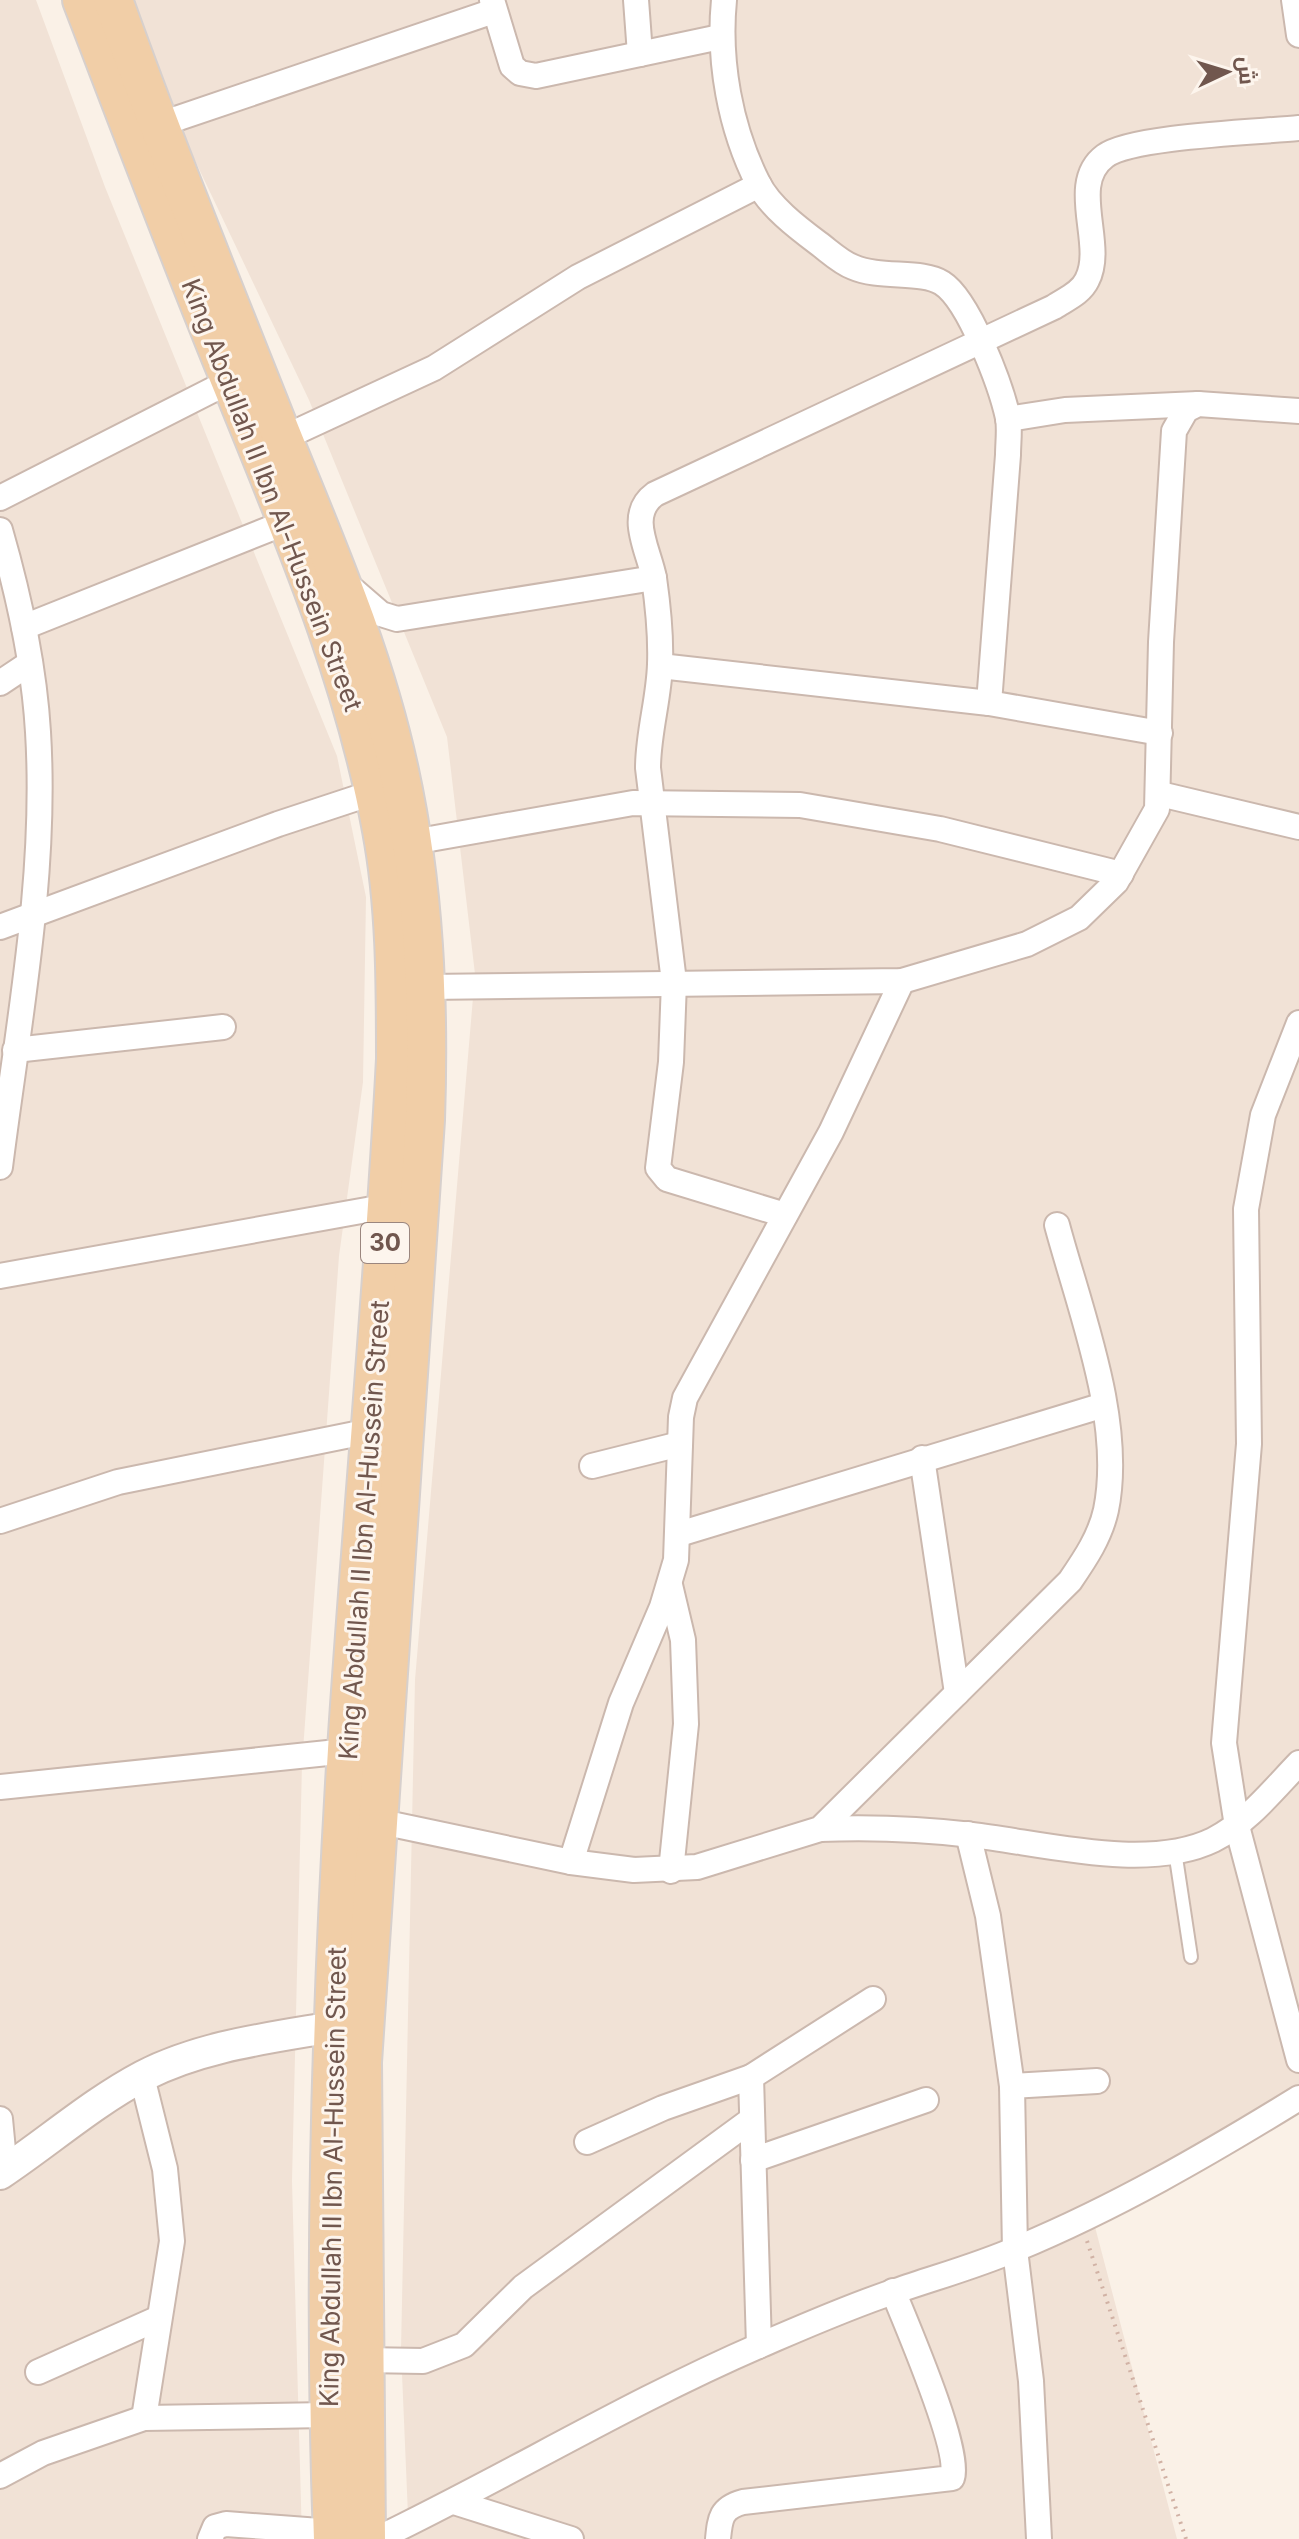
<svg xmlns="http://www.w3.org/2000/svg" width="1299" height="2539" font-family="Inter,Cairo,sans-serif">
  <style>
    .residential { fill: #f1e2d6 }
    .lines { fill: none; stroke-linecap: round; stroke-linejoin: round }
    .service-casing { stroke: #cbb8ae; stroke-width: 16 }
    .minor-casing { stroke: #cbb8ae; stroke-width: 28 }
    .tertiary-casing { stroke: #cbb8ae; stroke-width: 34 }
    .primary-casing { stroke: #d7d0cd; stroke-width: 42 }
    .path { stroke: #d1b2a5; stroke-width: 4; stroke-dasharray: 2 6; stroke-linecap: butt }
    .service { stroke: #fff; stroke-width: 12 }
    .minor { stroke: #fff; stroke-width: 24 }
    .tertiary { stroke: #fff; stroke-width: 30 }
    .primary { stroke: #f1cea7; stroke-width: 38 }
    .labels { text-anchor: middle; stroke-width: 6; stroke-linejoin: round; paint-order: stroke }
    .shield { fill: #fdf5ed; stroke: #9b867e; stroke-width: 2 }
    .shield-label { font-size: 24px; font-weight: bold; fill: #71574e }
    .street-label { font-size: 26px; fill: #71574e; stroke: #fdf5ed }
  </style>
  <rect width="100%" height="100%" fill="#faf1e7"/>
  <g class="residential">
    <polygon points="0,0 36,0 105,187 337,756 366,897 363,1082 339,1256 302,1764 292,2181 302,2539 0,2539"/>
    <polygon points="134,0 1299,0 1299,2106 1094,2223 1177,2539 409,2539 401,2350 415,1680 475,974 447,737 309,400 190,150"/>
  </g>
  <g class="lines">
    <defs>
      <polyline id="service" points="1175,1851 1191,1957"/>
      <g id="minor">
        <polyline points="492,0 512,66 520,73 536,76 720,37"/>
        <polyline points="636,0 640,54"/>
        <path d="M724,0C718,61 730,128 758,183C769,206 798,228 818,243C829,251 840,262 853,267C880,279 922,270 942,283C969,300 1001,386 1008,418C1010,429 1008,443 1008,455L989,703"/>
        <polyline points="1294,0 1299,35"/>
        <polyline points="158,125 494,11"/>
        <polyline points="1008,419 1065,410 1198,404"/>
        <polyline points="283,438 434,368 578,277 759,185"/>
        <polyline points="0,498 230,381"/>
        <path d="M0,530C19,596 34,664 38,732C47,877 18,1024 0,1167"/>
        <polyline points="344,582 381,614 397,619 654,578"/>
        <polyline points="24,627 287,522"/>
        <polyline points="660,666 989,703 1160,733"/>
        <polyline points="0,683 30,663"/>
        <polyline points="1160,794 1299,827"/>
        <polyline points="413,842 633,803 800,805 940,829 1121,874"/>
        <polyline points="0,927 278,824 375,792"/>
        <polyline points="427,987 902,981 1027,944 1079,918 1116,882 1157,809 1161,642 1174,431 1186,410 1198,404 1299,411"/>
        <polyline points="1299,1023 1263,1115 1246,1209 1249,1444 1224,1743 1237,1826 1299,2060"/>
        <polyline points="15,1050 223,1027"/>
        <path d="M785,1215L667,1179L658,1168L671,1062L674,982L648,768C648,733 659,699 660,664C661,637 658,606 654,578C649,550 626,515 655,494L1054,307C1066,299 1081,293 1087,280C1106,244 1067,184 1105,156C1131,136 1260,132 1299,128"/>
        <polyline points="0,1276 389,1206"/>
        <polyline points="922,1458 957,1693"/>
        <polyline points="592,1466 680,1444"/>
        <polyline points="0,1521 118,1482 370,1431"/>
        <polyline points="679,1534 1104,1405"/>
        <polyline points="670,1585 683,1640 686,1724 671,1871"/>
        <polyline points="0,1787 347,1751"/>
        <path d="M377,1821L571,1862L634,1870L697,1867L820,1829L1070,1581C1085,1559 1100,1537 1106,1510C1124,1421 1080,1311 1057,1225"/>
        <path d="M820,1829C870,1827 922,1829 972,1835C1042,1843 1147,1872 1213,1840C1247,1823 1273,1790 1299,1763"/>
        <polyline points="968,1834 988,1916 1012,2086 1015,2250 1031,2381 1039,2539"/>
        <polyline points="571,1862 621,1703 662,1607 676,1560 681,1417 685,1398 831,1132 902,981"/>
        <polyline points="142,2077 165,2169 172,2241 144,2418"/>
        <polyline points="751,2077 759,2346"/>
        <polyline points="1012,2086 1097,2081"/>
        <polyline points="0,2119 5,2171"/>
        <polyline points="587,2142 663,2108 751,2077 873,1999"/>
        <polyline points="753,2160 926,2100"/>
        <polyline points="363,2360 423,2361 464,2345 523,2287 751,2120"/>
        <polyline points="38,2372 159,2318"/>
        <polyline points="0,2476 43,2453 144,2418 328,2415"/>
        <polyline points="454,2502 571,2539"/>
        <polyline points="210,2539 215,2527 226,2524 333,2532"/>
        <path d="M377,2539C506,2477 629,2402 761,2345C805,2326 850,2306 896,2291C936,2277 977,2266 1016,2249C1115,2208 1208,2154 1299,2098"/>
        <path d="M718,2539C720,2518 721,2508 743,2502L952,2478C962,2452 906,2323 893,2291"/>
      </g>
      <path id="tertiary" d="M0,2174C48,2142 92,2103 143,2076C201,2046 269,2038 333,2027"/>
      <g id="primary">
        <path d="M82,0C132,130 181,260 234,389C292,533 354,676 382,830C396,905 396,983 396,1059C384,1289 362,1519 347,1750C331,2012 323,2276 333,2539"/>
        <path d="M113,0C165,146 224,290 281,434C326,545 374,654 399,771C424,886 429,1002 425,1120L362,2062L366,2539"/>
      </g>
    </defs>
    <use href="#service" class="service-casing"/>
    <use href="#minor" class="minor-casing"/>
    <use href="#tertiary" class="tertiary-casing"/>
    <use href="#primary" class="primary-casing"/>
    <polyline class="path" points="1087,2241 1186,2539"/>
    <use href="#service" class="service"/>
    <use href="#minor" class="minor"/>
    <use href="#tertiary" class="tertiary"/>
    <use href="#primary" class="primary"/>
  </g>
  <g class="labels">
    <rect class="shield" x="361" y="1223" width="48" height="40" rx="6"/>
    <g class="shield-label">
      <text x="385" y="1251">30</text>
    </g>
    <g class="street-label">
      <text transform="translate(272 495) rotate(69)" y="9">King Abdullah II Ibn Al-Hussein Street</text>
      <text transform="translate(364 1530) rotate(-86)" y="9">King Abdullah II Ibn Al-Hussein Street</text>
      <text transform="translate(333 2177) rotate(-89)" y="9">King Abdullah II Ibn Al-Hussein Street</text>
    </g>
  </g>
  <g transform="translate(1227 72) rotate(86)" stroke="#fdf5ed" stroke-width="6" paint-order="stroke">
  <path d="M0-6L14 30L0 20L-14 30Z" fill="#71574e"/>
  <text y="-12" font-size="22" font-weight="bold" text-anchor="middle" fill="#71574e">ش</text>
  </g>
</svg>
